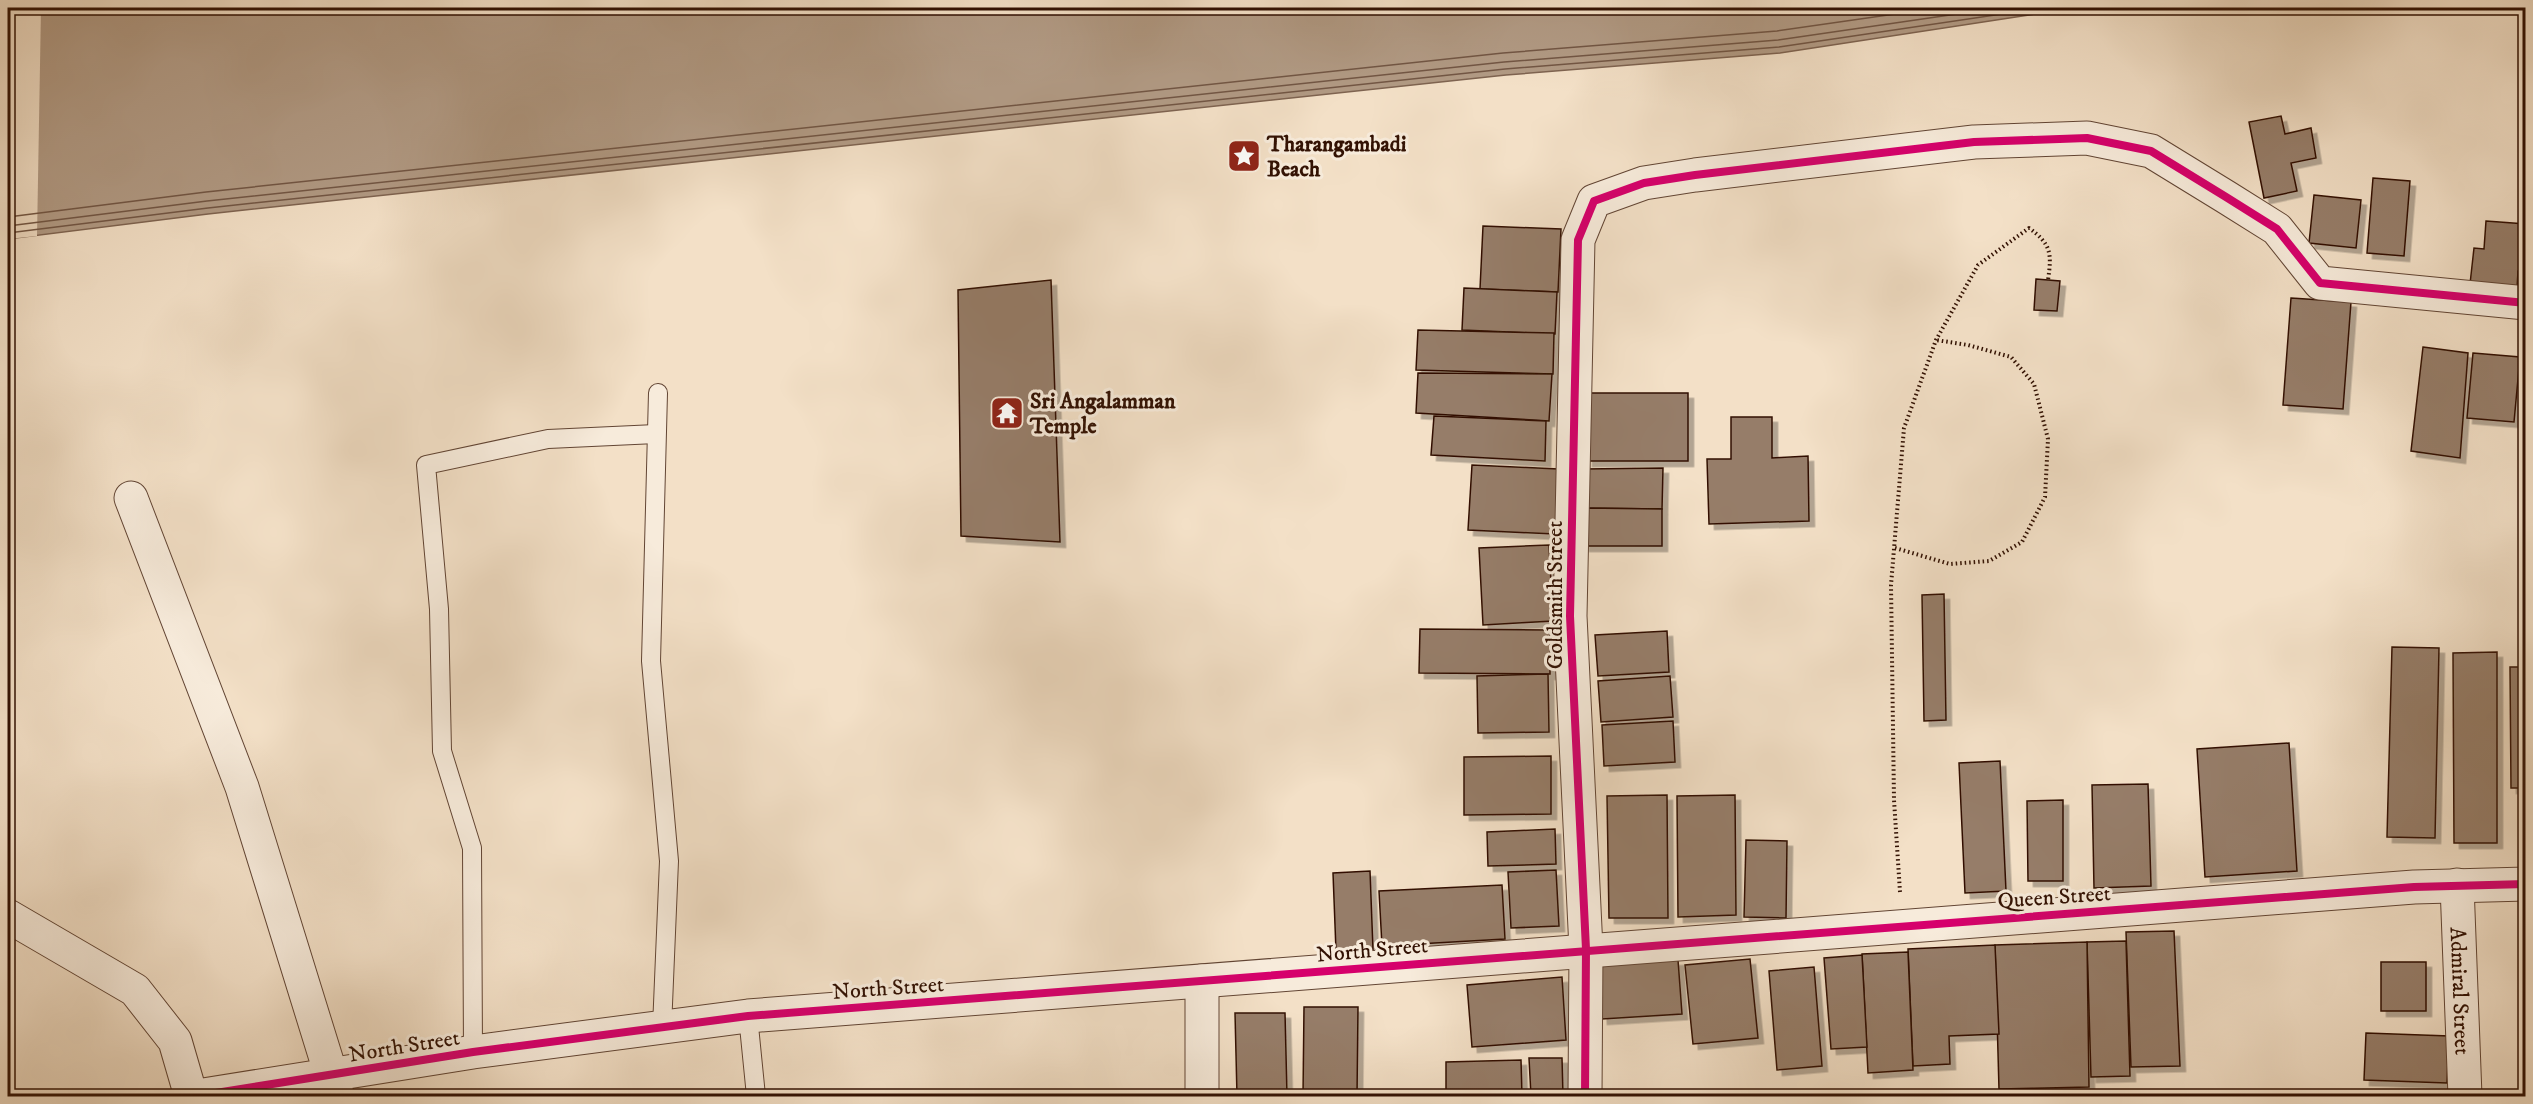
<svg xmlns="http://www.w3.org/2000/svg" width="2533" height="1104" font-family="'IM FELL DW Pica',serif">
  <style>
    .water { fill: #b19a84; stroke: #7e6350; stroke-width: 1.5 }
    .pier { fill: #f3e0c7 }
    .lines { fill: none; stroke-linecap: round; stroke-linejoin: round }
    .shore { stroke: #725644; stroke-width: 1.5 }
    .building { fill: #967d69; stroke: #321103; stroke-width: 1.5; filter: url(#shadow) }
    .service-casing { stroke: #624534; stroke-width: 20 }
    .minor-casing { stroke: #624534; stroke-width: 35 }
    .path { stroke: #321103; stroke-width: 4; stroke-dasharray: 1.5 3; stroke-linecap: butt }
    .service { stroke: #f7ebdb; stroke-width: 18 }
    .minor { stroke: #f7ebdb; stroke-width: 33 }
    .cycleway-casing { stroke: #f7ebdb; stroke-width: 11 }
    .cycleway { stroke: #d6006c; stroke-width: 8 }
    .labels { text-anchor: middle; stroke-width: 6; stroke-linejoin: round; paint-order: stroke }
    .poi-label { font-size: 22px; font-weight: bold; fill: #321103; stroke: #f7ebdb; text-anchor: start }
    .street-label { font-size: 22px; fill: #321103; stroke: #f7ebdb }
  </style>
  <defs>
    <filter id="shadow"><feDropShadow dx="5.5" dy="5.5" stdDeviation="0" flood-color="#0004"/></filter>
  </defs>
  <rect width="100%" height="100%" fill="#f3e0c7"/>
  <filter id="stains"><feTurbulence type="fractalNoise" baseFrequency=".00333" numOctaves="4"/><feColorMatrix values="0 0 0 0 .2 0 0 0 0 .09 0 0 0 0 .02 0 0 0 .5 -.17"/></filter>
  <radialGradient id="worn" r=".72"><stop offset=".6" stop-color="#630" stop-opacity="0"/><stop offset="1" stop-color="#630" stop-opacity=".3"/></radialGradient>
  <polygon class="water" points="8,8 2075,8 1780,53 1506,75 208,214 8,239"/>
  <polygon class="pier" points="8,8 41,8 37,236 8,239"/>
  <g class="lines">
    <g class="shore">
      <polyline points="8,217 206,192 1503,53 1777,31 1937,8"/>
      <polyline points="8,226 207,201 1504,62 1778,40 1998,8"/>
      <polyline points="8,233 208,208 1505,69 1779,47 2043,8"/>
    </g>
  </g>
  <g class="building">
    <polygon points="2281,116 2285,134 2311,128 2316,158 2291,163 2297,191 2264,198 2249,122"/>
    <polygon points="2373,178 2410,181 2404,256 2367,253"/>
    <polygon points="2314,195 2361,200 2356,248 2309,243"/>
    <polygon points="2486,221 2526,224 2526,271 2518,271 2517,289 2470,284 2474,248 2484,249"/>
    <polygon points="1483,226 1561,229 1558,292 1480,289"/>
    <polygon points="2036,279 2060,281 2057,311 2034,310"/>
    <polygon points="1051,280 1060,542 961,536 958,290"/>
    <polygon points="1464,288 1557,292 1555,334 1462,330"/>
    <polygon points="2291,298 2351,302 2343,409 2283,405"/>
    <polygon points="1418,330 1554,333 1553,374 1416,370"/>
    <polygon points="2423,347 2468,353 2460,458 2411,451"/>
    <polygon points="2473,353 2520,357 2514,422 2467,418"/>
    <polygon points="1418,373 1552,374 1549,421 1416,413"/>
    <polygon points="1588,393 1688,393 1688,461 1587,461"/>
    <polygon points="1434,416 1546,421 1545,461 1431,455"/>
    <polygon points="1731,417 1772,417 1772,458 1808,456 1809,521 1709,524 1707,459 1731,459"/>
    <polygon points="1472,465 1558,469 1555,534 1468,530"/>
    <polygon points="1663,468 1662,509 1584,508 1584,469"/>
    <polygon points="1584,508 1662,509 1662,546 1584,546"/>
    <polygon points="1549,545 1553,621 1483,625 1479,548"/>
    <polygon points="1944,594 1946,720 1924,721 1922,595"/>
    <polygon points="1420,629 1550,630 1550,674 1419,673"/>
    <polygon points="1667,631 1669,672 1598,676 1595,635"/>
    <polygon points="2392,647 2439,648 2435,838 2387,837"/>
    <polygon points="2497,652 2497,843 2454,843 2453,653"/>
    <polygon points="2510,667 2526,667 2526,788 2511,788"/>
    <polygon points="1548,674 1549,732 1478,733 1477,676"/>
    <polygon points="1670,676 1673,717 1601,722 1598,681"/>
    <polygon points="1673,721 1675,762 1604,766 1602,725"/>
    <polygon points="2289,743 2297,871 2205,877 2197,749"/>
    <polygon points="1551,756 1551,814 1464,815 1464,757"/>
    <polygon points="2000,761 2006,891 1965,893 1959,763"/>
    <polygon points="2148,784 2151,886 2094,888 2092,785"/>
    <polygon points="1667,795 1668,918 1609,918 1607,796"/>
    <polygon points="1735,795 1736,915 1678,917 1677,796"/>
    <polygon points="2063,800 2063,881 2028,881 2027,801"/>
    <polygon points="1555,829 1556,864 1488,866 1487,832"/>
    <polygon points="1746,840 1787,841 1786,918 1744,917"/>
    <polygon points="1556,870 1559,926 1511,928 1508,872"/>
    <polygon points="1370,871 1373,950 1336,951 1333,873"/>
    <polygon points="1502,885 1505,939 1382,946 1379,891"/>
    <polygon points="2174,931 2180,1066 2131,1067 2126,932"/>
    <polygon points="2126,941 2130,1076 2091,1077 2087,942"/>
    <polygon points="2087,942 2089,1087 1999,1089 1995,945"/>
    <polygon points="1995,945 1999,1034 1949,1036 1950,1064 1913,1066 1908,949"/>
    <polygon points="1908,952 1913,1070 1868,1073 1862,954"/>
    <polygon points="1862,955 1867,1047 1831,1049 1824,958"/>
    <polygon points="1750,959 1758,1038 1693,1044 1685,965"/>
    <polygon points="1678,960 1682,1014 1602,1019 1598,965"/>
    <rect x="2381" y="962" width="45" height="49"/>
    <polygon points="1814,967 1822,1066 1777,1070 1769,971"/>
    <polygon points="1562,977 1566,1040 1472,1047 1467,985"/>
    <polygon points="1304,1007 1358,1007 1357,1096 1303,1096"/>
    <polygon points="1235,1013 1285,1013 1287,1096 1237,1096"/>
    <polygon points="2366,1033 2449,1036 2447,1083 2364,1080"/>
    <polygon points="1529,1058 1562,1058 1563,1096 1531,1096"/>
    <polygon points="1521,1060 1522,1096 1446,1096 1446,1062"/>
  </g>
  <g class="lines">
    <defs>
      <g id="service">
        <polyline points="658,393 651,661 669,861 662,1028"/>
        <polyline points="748,1016 756,1096"/>
        <polyline points="473,1052 472,848 442,751 439,609 426,465 548,439 656,434"/>
      </g>
      <g id="minor">
        <polyline points="131,498 242,787 337,1094"/>
        <path id="s1" d="M2457,885L2465,1096"/>
        <polyline points="8,916 135,990 175,1041 191,1096"/>
        <polyline points="1202,981 1202,1096"/>
        <polyline points="197,1096 473,1052 748,1016 2414,887 2526,884"/>
        <polyline points="1585,1096 1586,949 1570,616 1578,240 1594,201 1644,183 1695,175 1974,142 2087,138 2151,151 2226,197 2277,229 2320,283 2526,303"/>
      </g>
    </defs>
    <use href="#service" class="service-casing"/>
    <use href="#minor" class="minor-casing"/>
    <g class="path">
      <polyline points="1895,548 1950,564 1989,561 2022,542 2045,497 2048,439 2034,384 2011,357 1968,345 1936,340"/>
      <path d="M1900,892L1894,800L1891,585L1904,428L1936,340L1978,265L2029,228C2051,244 2052,253 2048,280"/>
    </g>
    <use href="#service" class="service"/>
    <use href="#minor" class="minor"/>
    <defs>
      <g id="cycleway">
        <polyline points="197,1096 473,1052 748,1016 2414,887 2526,884"/>
        <polyline points="1585,1096 1586,949 1570,616 1578,240 1594,201 1644,183 1695,175 1974,142 2087,138 2151,151 2226,197 2277,229 2320,283 2526,303"/>
      </g>
    </defs>
    <use href="#cycleway" class="cycleway-casing"/>
    <use href="#cycleway" class="cycleway"/>
  </g>
  <defs>
    <symbol id="sight-square" viewBox="-11 -11 22 22"><rect x="-9" y="-9" width="18" height="18" rx="4" fill="#8f2418" stroke="#f7ebdb"/><path d="M0-6L1.8-2.2L6-1.7L2.9 1.2L3.7 5.4L0 3.3L-3.7 5.4L-2.9 1.2L-6-1.7L-1.8-2.2Z" fill="#fff"/></symbol>
    <symbol id="temple-square" viewBox="-11 -11 22 22"><rect x="-9" y="-9" width="18" height="18" rx="4" fill="#8f2418" stroke="#f7ebdb"/><path d="M0-6L5-2H3V0L6.5 2.5H4V6H1.5V3h-3V6H-4V2.5H-6.5L-3 0V-2H-5Z" fill="#fff"/></symbol>
  </defs>
  <g fill-rule="evenodd">
    <use href="#sight-square" x="1225" y="137" width="38" height="38"/>
    <use href="#temple-square" x="988" y="394" width="38" height="38"/>
  </g>
  <g class="labels">
    <g class="poi-label">
      <text x="1267" y="151">Tharangambadi<tspan x="1267" dy="25">Beach</tspan></text>
      <text x="1030" y="408">Sri Angalamman<tspan x="1030" dy="25">Temple</tspan></text>
    </g>
    <g class="street-label">
      <text transform="translate(1554 595) rotate(-90)" y="8">Goldsmith Street</text>
      <text transform="translate(2054 896) rotate(-4)" y="8">Queen Street</text>
      <text transform="translate(1372 949) rotate(-5)" y="8">North Street</text>
      <text transform="translate(888 987) rotate(-4)" y="8">North Street</text>
      <text dy="8" stroke="none"><textPath href="#s1" startOffset="106">Admiral Street</textPath></text>
      <text transform="translate(404 1045) rotate(-9)" y="8">North Street</text>
    </g>
  </g>
  <rect width="2533" height="1104" fill="none" stroke="#f3e0c7" stroke-width="30"/>
  <rect x="9" y="9" width="2515" height="1086" fill="none" stroke="#321103" stroke-width="3"/>
  <rect x="15" y="15" width="2503" height="1074" fill="none" stroke="#321103" stroke-width="1.5"/>
  <rect width="100%" height="100%" filter="url(#stains)"/>
  <rect width="100%" height="100%" fill="url(#worn)"/>
</svg>
